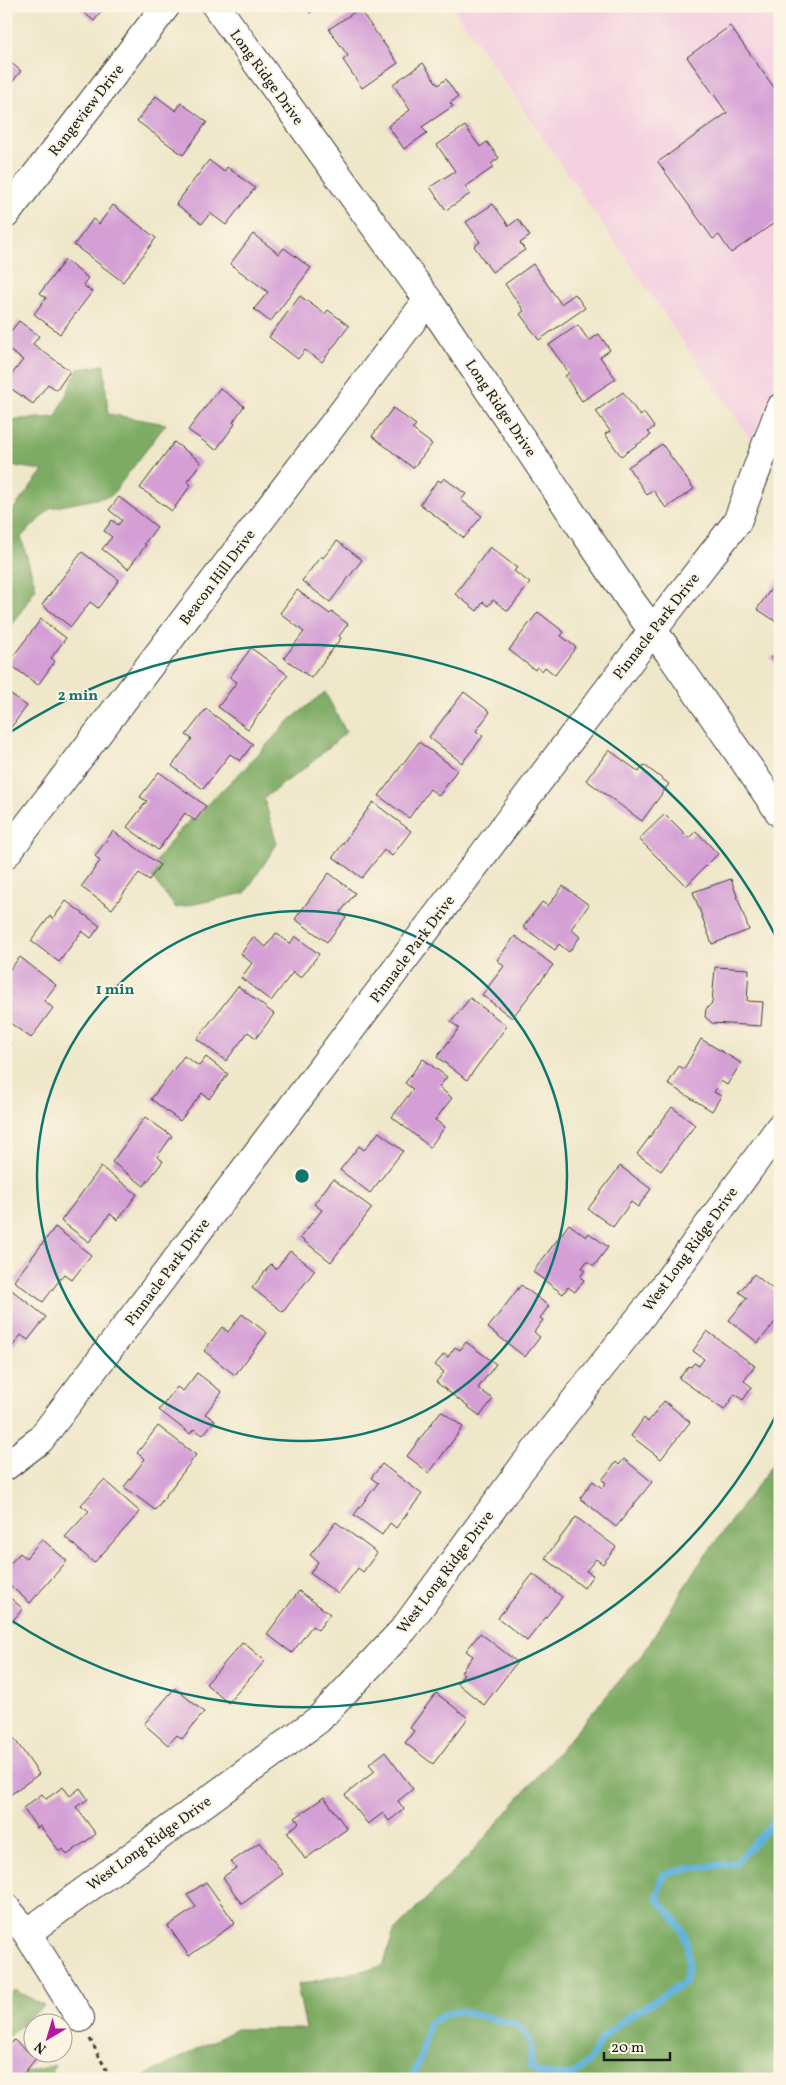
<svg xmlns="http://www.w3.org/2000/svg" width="786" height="2085" font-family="Vollkorn,serif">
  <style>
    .built { fill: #f3cfe0 }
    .forest { fill: #7eab64; stroke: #4d6440 }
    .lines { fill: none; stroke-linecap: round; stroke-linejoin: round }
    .stream { stroke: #60b2dc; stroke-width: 7 }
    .building { fill: #d49fd5 }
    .minor-casing { stroke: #3c3a36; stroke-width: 30 }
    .path { stroke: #3c3a36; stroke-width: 3; stroke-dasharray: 4 4; stroke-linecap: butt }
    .minor { stroke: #fff; stroke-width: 28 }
    .ring { fill: none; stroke: #0f766e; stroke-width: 2.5 }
    .labels { text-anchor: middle; stroke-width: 4; stroke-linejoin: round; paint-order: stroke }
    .street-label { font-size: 15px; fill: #1c1c1c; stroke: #fcf5e5 }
    .centre { fill: #0f766e; stroke: #fcf5e5; stroke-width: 2.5 }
    .ring-label { font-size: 15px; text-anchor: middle; font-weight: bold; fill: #0f766e; stroke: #fcf5e5; stroke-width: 4; stroke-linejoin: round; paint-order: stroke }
  </style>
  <rect width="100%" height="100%" fill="#fcf5e5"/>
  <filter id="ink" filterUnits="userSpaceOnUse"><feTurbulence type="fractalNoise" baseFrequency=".02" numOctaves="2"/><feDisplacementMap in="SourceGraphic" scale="10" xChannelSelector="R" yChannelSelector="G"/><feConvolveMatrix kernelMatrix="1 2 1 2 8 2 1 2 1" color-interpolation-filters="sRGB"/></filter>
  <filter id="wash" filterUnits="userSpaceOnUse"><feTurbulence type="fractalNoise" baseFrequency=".0096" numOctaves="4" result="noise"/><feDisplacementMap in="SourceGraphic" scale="20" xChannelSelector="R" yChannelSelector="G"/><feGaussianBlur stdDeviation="1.12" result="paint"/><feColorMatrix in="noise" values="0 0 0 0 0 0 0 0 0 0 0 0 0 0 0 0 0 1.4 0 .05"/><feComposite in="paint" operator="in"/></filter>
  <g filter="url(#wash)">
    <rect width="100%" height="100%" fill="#efe7c9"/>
    <polygon class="built" points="452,6 780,6 780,382 751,440"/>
    <g class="forest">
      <polygon points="104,365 108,414 166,424 111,496 51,508 21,537 36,588 6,635 6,519 43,470 6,465 6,420 56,417 78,369"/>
      <polygon points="325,692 346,732 309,765 264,798 277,844 245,893 176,908 148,872 177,833 246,767 290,720"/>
      <polygon points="780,1454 780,2079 139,2079 236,2029 306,2029 297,1985 383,1966 394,1931 470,1855 645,1651 694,1571"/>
      <polygon points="15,1990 44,2006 6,2038 6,1996"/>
      <polygon points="55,2065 48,2079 6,2079 8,2077"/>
    </g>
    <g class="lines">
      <g class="stream">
        <polyline points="230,2079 240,2079"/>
        <path d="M412,2079L422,2054L429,2023L448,2013L459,2011L515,2024L525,2033L531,2046L530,2066L540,2074L569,2076L575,2073L589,2062L600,2041L622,2021L684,1983C687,1977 687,1971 688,1964C690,1930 677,1923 657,1898L663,1875L685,1869L736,1863L780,1815"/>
      </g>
    </g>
    <g id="blocks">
      <g class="building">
        <polygon points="76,6 106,6 94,21"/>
        <polygon points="305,6 320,6 310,13"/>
        <polygon points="359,9 398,63 362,88 343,60 348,56 329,29"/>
        <polygon points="730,26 780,96 780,219 731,253 719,235 713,239 658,162 727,113 687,57"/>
        <polygon points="6,59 21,71 6,90"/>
        <polygon points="423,63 438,85 446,79 458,97 450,103 453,106 422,127 427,133 404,149 388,126 410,110 393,84"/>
        <polygon points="156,96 176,111 181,103 207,122 183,155 137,121"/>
        <polygon points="465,126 480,147 487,142 499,158 491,164 494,167 465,187 470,194 446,210 430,187 455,171 437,145"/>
        <polygon points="209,160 224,172 227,167 255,188 226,225 210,213 202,224 176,204"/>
        <polygon points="493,204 509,226 518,219 530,236 520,243 525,250 492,272 474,246 480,242 466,222"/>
        <polygon points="113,205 156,238 123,282 74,245 93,219 99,224"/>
        <polygon points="253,234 279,254 284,248 311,268 270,322 254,309 268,292 230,264"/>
        <polygon points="65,260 88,278 83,285 92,292 60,334 34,314 46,298 40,293"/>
        <polygon points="533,264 561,304 575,294 585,308 539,340 520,314 524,311 505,284"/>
        <polygon points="300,296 325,314 328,310 349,326 322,362 305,350 298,359 269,337"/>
        <polygon points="19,321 39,336 33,344 70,371 57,390 48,384 33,404 6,385 6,382 23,360 6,348 6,337"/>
        <polygon points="578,325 589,341 599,334 610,350 600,357 616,379 582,401 565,376 569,373 549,345"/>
        <polygon points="220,388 244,406 233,422 235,424 216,450 188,430"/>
        <polygon points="623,392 640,416 644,413 654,427 648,432 651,435 621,456 605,434 610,431 596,411"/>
        <polygon points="393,408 416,425 412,429 432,444 413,468 372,436"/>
        <polygon points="174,442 201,462 187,482 191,485 172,511 140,488"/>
        <polygon points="662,444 694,489 666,508 653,490 647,495 628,467"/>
        <polygon points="444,478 466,494 461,500 482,516 464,538 420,504 438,480 441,482"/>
        <polygon points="119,497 157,527 144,544 146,545 128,569 102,549 112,537 104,531 112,520 118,525 122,520 109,510"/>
        <polygon points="337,541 362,560 330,602 302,581 321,556 323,558"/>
        <polygon points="490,547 517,568 514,571 530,583 508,611 493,600 488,606 483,602 477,611 455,594"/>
        <polygon points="82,552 119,580 98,608 90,602 71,627 42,605"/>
        <polygon points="780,576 780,624 757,609"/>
        <polygon points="297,590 330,614 332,612 348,624 339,636 341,638 311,678 284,658 304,632 280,613"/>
        <polygon points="538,612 564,632 561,636 576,647 555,675 545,667 542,671 537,667 535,670 509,650"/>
        <polygon points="41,619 66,638 51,658 55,661 38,685 8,663"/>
        <polygon points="251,648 288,675 248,729 218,707 237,682 230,677"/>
        <polygon points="780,653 780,670 771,658"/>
        <polygon points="6,691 27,706 9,730 6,728"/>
        <polygon points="464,692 490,712 476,731 483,736 462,763 429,737"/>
        <polygon points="206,709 253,744 240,761 230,754 203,789 172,766 192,739 186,735"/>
        <polygon points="419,742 457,770 439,796 430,789 409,818 379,796"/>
        <polygon points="609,750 639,772 644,765 669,784 642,821 586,780"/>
        <polygon points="159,772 206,806 195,821 185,813 158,850 127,827 147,801 140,797"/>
        <polygon points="373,802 411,831 392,856 384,850 362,878 333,857"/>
        <polygon points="665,814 689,838 696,831 718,854 686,886 639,839"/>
        <polygon points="113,831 160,865 149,880 139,873 112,909 81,887 100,861 95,856"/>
        <polygon points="329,873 355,893 340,913 346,917 327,942 295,919"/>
        <polygon points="731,879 749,930 712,944 693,892"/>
        <polygon points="563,886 589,905 571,929 580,937 569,952 559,944 555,950 523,927 542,902 548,906"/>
        <polygon points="66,901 100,926 91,938 82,931 59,962 31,941 50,916 53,919"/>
        <polygon points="276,933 290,944 295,936 319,954 301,978 293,972 271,1001 241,978 252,963 241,954 253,937 266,947"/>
        <polygon points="515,936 553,965 512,1018 482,995 504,966 497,960"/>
        <polygon points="20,957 56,985 44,1001 53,1008 31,1038 6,1020 6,974"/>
        <polygon points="715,967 749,969 747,1001 763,1002 761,1026 712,1023 705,1017 706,1009 712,1003"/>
        <polygon points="238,986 274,1014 256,1038 248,1032 226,1061 197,1039"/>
        <polygon points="470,998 507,1026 467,1080 437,1057 459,1028 451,1022"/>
        <polygon points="701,1039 741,1063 727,1085 721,1081 714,1092 721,1096 712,1111 668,1084 679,1066 684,1069"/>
        <polygon points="6,1040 11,1044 6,1050"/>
        <polygon points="184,1056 199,1066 206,1057 228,1074 209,1099 202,1093 180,1121 151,1099"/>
        <polygon points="423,1059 447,1077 439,1087 452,1098 435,1120 445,1127 430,1147 392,1117 413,1089 405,1083"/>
        <polygon points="672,1107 695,1125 661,1171 637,1154"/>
        <polygon points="145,1117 172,1136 157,1157 163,1161 144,1186 112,1162"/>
        <polygon points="379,1132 403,1151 370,1193 340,1170 359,1146 364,1150"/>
        <polygon points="620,1166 651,1189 638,1207 631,1202 613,1227 588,1209"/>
        <polygon points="101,1167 137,1194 118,1220 110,1214 89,1242 61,1221"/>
        <polygon points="333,1179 372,1208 331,1262 300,1238 322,1210 314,1204"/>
        <polygon points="569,1224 586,1237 589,1233 608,1247 594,1266 587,1261 582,1268 585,1270 580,1277 584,1280 575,1292 568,1287 563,1294 533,1272"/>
        <polygon points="55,1227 91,1255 72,1280 64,1274 43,1302 14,1281"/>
        <polygon points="290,1251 315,1270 283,1312 252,1288 271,1264 276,1269"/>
        <polygon points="754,1274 780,1295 780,1316 758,1343 729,1320 747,1298 739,1292"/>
        <polygon points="521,1285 549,1306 540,1318 543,1320 534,1332 540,1337 525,1357 488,1328"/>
        <polygon points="9,1288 46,1317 28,1340 21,1335 6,1355 6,1292"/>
        <polygon points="242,1314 267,1333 235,1375 204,1351 222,1327 228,1332"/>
        <polygon points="707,1331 755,1366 744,1381 752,1387 743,1400 735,1394 724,1410 679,1378 689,1366 691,1367 694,1363 699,1366 704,1359 693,1351"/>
        <polygon points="466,1342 496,1364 478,1388 493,1399 480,1416 436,1382 444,1372 435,1365 444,1354 448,1357 455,1347 460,1350"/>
        <polygon points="197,1373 222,1392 205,1414 215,1420 203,1435 194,1429 190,1434 159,1410 177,1387 183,1391"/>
        <polygon points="664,1401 690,1422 661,1459 631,1436 644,1418 648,1422"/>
        <polygon points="441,1411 463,1427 429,1473 407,1456"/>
        <polygon points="158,1426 196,1455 155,1510 124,1487 145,1459 137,1453"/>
        <polygon points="624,1459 652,1482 616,1527 580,1498 593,1481 602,1488 606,1483 602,1480 616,1462 619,1465"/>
        <polygon points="382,1464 422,1494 396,1528 390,1523 382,1535 354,1515 378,1483 371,1478"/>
        <polygon points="104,1480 140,1512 94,1563 65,1537 89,1511 81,1505"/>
        <polygon points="576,1517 616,1547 603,1564 596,1559 586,1571 593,1575 584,1588 545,1558"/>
        <polygon points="336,1522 377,1553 363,1572 358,1568 338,1594 310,1573 318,1562 310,1555"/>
        <polygon points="42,1539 67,1561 30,1603 6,1582 6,1568 20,1553 26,1558"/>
        <polygon points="533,1574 562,1597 527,1641 498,1618"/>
        <polygon points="299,1591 330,1614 318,1630 312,1626 292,1653 267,1634"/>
        <polygon points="6,1594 23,1609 6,1628"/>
        <polygon points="480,1633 517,1662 484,1705 457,1683 464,1674 461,1672 473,1656 466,1651"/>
        <polygon points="243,1642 265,1661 228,1703 206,1684"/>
        <polygon points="175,1688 204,1712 182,1739 177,1735 168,1745 144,1724"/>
        <polygon points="436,1693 468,1718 433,1764 405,1743 414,1731 410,1728"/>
        <polygon points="6,1727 39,1774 6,1798"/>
        <polygon points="385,1752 413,1789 398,1801 404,1809 389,1821 383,1813 368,1824 345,1795 375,1771 369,1764"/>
        <polygon points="63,1787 70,1796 80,1788 88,1799 76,1807 96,1834 67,1855 63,1849 60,1852 40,1826 37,1828 23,1808 42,1794 46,1799"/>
        <polygon points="324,1797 347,1829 305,1859 287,1832 299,1823 295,1818"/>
        <polygon points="260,1842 283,1874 242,1904 223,1877 236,1868 231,1862"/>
        <polygon points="206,1882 235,1923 189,1956 168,1926 196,1907 187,1895"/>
        <polygon points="14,2040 36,2058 20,2079 6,2079 6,2050"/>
      </g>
    </g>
  </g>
  <g filter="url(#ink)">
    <use href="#blocks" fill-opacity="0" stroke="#3c3a36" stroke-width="1"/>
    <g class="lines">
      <defs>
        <g id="minor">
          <polyline points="216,6 428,300 631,601 671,655 780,813"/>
          <polyline points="6,214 166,6"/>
          <polyline points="6,854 428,300"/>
          <polyline points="6,1466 40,1440 653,630 737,522 780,408"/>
          <polyline points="6,1908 27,1933 80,2018"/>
          <polyline points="27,1933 318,1720 404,1629 522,1468 656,1297 780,1127"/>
        </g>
      </defs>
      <use href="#minor" class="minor-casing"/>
      <polyline class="path" points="90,2039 111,2079"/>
      <use href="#minor" class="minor"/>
    </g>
  </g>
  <g class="ring">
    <circle cx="302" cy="1176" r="265"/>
    <path d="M779 1409A531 531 0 0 1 9 1619M9 733A531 531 0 0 1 779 943"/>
  </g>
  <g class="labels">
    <g class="street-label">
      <text transform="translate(267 77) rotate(54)" y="5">Long Ridge Drive</text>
      <text transform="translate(86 110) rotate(-52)" y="5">Rangeview Drive</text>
      <text transform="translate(501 408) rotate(56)" y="5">Long Ridge Drive</text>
      <text transform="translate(217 577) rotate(-53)" y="5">Beacon Hill Drive</text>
      <text transform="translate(656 626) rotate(-52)" y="5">Pinnacle Park Drive</text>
      <text transform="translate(412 949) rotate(-53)" y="5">Pinnacle Park Drive</text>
      <text transform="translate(690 1249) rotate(-54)" y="5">West Long Ridge Drive</text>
      <text transform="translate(167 1272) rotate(-53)" y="5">Pinnacle Park Drive</text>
      <text transform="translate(445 1572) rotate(-53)" y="5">West Long Ridge Drive</text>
      <text transform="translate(149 1843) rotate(-36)" y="5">West Long Ridge Drive</text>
    </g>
  </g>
  <circle cx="302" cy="1176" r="8" class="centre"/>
  <g class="ring-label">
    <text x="78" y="700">2 min</text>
    <text x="115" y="994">1 min</text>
  </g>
  <rect width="786" height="2085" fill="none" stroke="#fcf5e5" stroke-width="25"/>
  <g transform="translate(48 2038) rotate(218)"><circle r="24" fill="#fcf5e5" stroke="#a29e95"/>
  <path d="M0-4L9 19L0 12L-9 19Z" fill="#b5179e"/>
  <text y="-8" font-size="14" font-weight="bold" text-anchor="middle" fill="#1c1c1c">N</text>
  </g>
  <path d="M604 2052v8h66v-8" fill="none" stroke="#1c1c1c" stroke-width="2.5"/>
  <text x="611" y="2052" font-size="15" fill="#1c1c1c" stroke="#fcf5e5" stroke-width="4" paint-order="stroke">20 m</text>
</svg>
